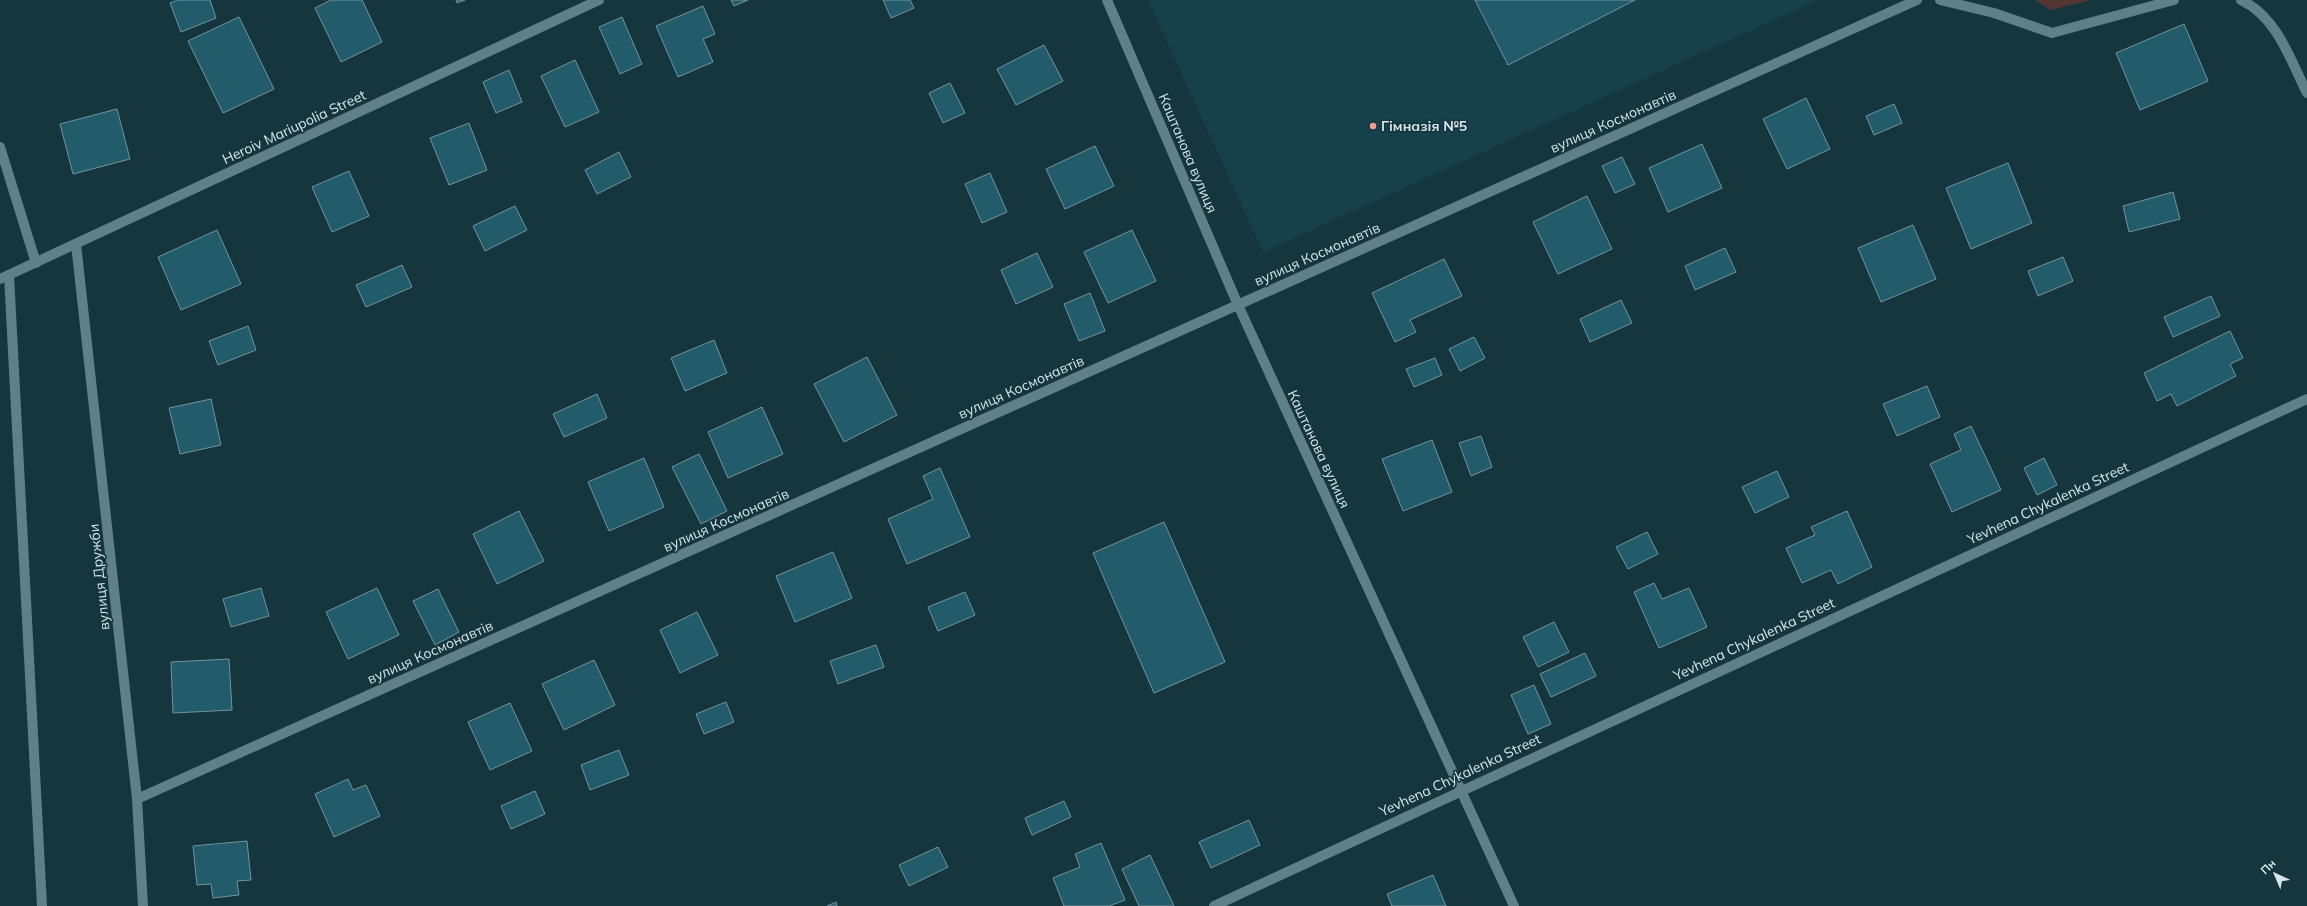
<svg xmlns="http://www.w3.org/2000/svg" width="2307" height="906" font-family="Mulish,sans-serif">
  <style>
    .built { fill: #16414b }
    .green { fill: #533632 }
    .building { fill: #225b69; stroke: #72949d }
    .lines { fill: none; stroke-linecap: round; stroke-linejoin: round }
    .minor { stroke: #5f8089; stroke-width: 10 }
    .poi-dot { fill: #f59c91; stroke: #16363e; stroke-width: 1.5 }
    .labels { text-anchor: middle; stroke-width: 3.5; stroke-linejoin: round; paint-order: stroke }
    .street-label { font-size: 14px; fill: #d4e6eb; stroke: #16363e }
    .poi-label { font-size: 14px; font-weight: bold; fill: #d4e6eb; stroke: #16363e; text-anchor: start }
  </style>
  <rect width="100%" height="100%" fill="#16363e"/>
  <polygon class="built" points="1148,0 1818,0 1263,252"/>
  <polygon class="green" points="2036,0 2091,0 2050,10"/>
  <g class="building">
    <polygon points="178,0 210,0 216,18 181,32 170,3"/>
    <polygon points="331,0 362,0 382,42 341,62 315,8"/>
    <polygon points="456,0 465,0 457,3"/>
    <polygon points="731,0 748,0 734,6"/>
    <polygon points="883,0 910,0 914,8 891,18"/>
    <polygon points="1475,0 1635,0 1508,65"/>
    <polygon points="703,6 715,34 703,39 713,62 678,77 656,26"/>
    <polygon points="239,17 274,89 223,113 188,41"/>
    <polygon points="622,17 642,64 620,74 599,27"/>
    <polygon points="2184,24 2208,81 2140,110 2116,53"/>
    <polygon points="1044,45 1063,81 1016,105 997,69"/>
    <polygon points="575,60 599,112 565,127 541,76"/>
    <polygon points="509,70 522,102 496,113 483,82"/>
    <polygon points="950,83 965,113 943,123 929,93"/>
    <polygon points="1806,98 1830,149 1787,169 1763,119"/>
    <polygon points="1894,104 1902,123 1874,135 1866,116"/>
    <polygon points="117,109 130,159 73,174 60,124"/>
    <polygon points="469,123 487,170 449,185 430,138"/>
    <polygon points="1702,144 1722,188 1668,212 1649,168"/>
    <polygon points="1095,146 1114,186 1065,209 1046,169"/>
    <polygon points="619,152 631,177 597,194 585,170"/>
    <polygon points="1622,157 1635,184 1615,193 1602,166"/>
    <polygon points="2008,163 2032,223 1971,249 1946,188"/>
    <polygon points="349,171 369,216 332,232 312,187"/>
    <polygon points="990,173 1007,212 982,223 965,184"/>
    <polygon points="2173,192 2180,219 2129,232 2123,206"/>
    <polygon points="1587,196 1612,249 1558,274 1533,222"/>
    <polygon points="515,206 527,230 485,251 473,226"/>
    <polygon points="1913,225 1936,279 1881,302 1858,248"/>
    <polygon points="217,230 241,284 181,310 158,257"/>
    <polygon points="1132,230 1156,281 1108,303 1084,252"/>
    <polygon points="1725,248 1736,272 1695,290 1685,266"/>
    <polygon points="1037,253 1053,287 1016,304 1001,270"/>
    <polygon points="2063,257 2073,281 2038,296 2028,271"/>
    <polygon points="1444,259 1462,296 1410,320 1416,332 1395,342 1372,293"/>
    <polygon points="402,265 412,287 366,307 356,285"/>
    <polygon points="1090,293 1105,331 1079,341 1064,304"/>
    <polygon points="2211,296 2220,316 2173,337 2164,317"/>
    <polygon points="1621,300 1632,323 1590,342 1580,319"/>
    <polygon points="248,326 256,350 218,365 209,341"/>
    <polygon points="2230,331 2243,358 2230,364 2236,376 2177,406 2171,394 2157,401 2144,373"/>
    <polygon points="1474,337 1485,358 1460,371 1449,349"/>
    <polygon points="714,340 727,373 685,391 671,358"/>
    <polygon points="867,357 897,415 844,442 814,384"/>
    <polygon points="1435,358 1442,375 1414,387 1406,369"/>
    <polygon points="1927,386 1940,417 1897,436 1883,404"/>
    <polygon points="597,394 607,418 564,437 553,414"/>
    <polygon points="211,399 221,445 180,454 169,408"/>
    <polygon points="762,407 783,454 728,478 708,432"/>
    <polygon points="1971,426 2001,490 1952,512 1930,464 1961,450 1954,434"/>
    <polygon points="1481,436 1492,467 1471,476 1459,443"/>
    <polygon points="1432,440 1452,492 1403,511 1382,459"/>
    <polygon points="699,454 727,511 701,524 672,467"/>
    <polygon points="644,458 664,507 609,531 588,482"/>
    <polygon points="2044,458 2057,485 2037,495 2024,468"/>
    <polygon points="940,468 970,537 907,564 888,519 933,499 923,476"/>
    <polygon points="1777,471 1789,497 1755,513 1742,487"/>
    <polygon points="519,511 544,561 497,584 473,534"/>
    <polygon points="1847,511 1872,567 1838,584 1831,570 1802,583 1786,548 1815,535 1811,527"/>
    <polygon points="1164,522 1225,662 1154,693 1093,553"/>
    <polygon points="1647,532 1658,554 1628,569 1616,547"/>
    <polygon points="833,552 852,598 795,622 776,576"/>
    <polygon points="1654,583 1662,599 1689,588 1707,627 1659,648 1634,592"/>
    <polygon points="261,588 269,616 231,627 223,599"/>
    <polygon points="377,588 399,635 348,659 326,612"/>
    <polygon points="438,589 459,632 435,645 413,601"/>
    <polygon points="965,592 975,615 938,631 928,607"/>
    <polygon points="697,612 718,655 680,673 660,630"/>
    <polygon points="1554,622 1569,652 1538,667 1523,637"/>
    <polygon points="876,645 884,667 838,684 830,661"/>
    <polygon points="1585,653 1596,676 1551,697 1540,674"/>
    <polygon points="229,659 232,710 173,713 171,662"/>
    <polygon points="594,660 615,705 564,730 542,684"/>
    <polygon points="1534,685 1551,724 1528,734 1511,695"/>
    <polygon points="726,702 734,722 704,734 696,714"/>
    <polygon points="510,703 532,751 490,770 468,722"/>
    <polygon points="619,750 629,775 590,790 581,765"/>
    <polygon points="348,779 353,790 366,785 380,816 334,837 315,794"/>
    <polygon points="535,791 545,814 511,829 501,806"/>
    <polygon points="1064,801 1071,817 1032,835 1025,818"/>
    <polygon points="1249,820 1260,845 1211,868 1199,842"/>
    <polygon points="247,841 251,880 237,881 239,895 213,898 211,884 197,885 193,846"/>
    <polygon points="1101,843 1125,900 1109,906 1064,906 1053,878 1080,867 1075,854"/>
    <polygon points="938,847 948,867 909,886 899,865"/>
    <polygon points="1150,855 1174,906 1139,906 1122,869"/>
    <polygon points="1433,875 1446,906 1392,906 1387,894"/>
    <polygon points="836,902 837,906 827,906"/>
  </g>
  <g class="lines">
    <g class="minor">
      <polyline points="1107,0 1238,305 1514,906"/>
      <polyline points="1940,0 1994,13 2052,33 2174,0"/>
      <path d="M2241,0C2277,17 2290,59 2307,93"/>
      <polyline points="0,147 36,263"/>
      <polyline points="76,244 137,799 143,906"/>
      <polyline points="9,275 42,906"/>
      <polyline points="0,279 599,0"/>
      <polyline points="137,799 1917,0"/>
      <polyline points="1214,906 2307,399"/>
    </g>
  </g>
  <circle class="poi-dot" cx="1373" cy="126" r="4"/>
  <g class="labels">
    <g class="street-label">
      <text transform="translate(1613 121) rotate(-24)" y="5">вулиця Космонавтів</text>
      <text transform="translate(294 127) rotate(-25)" y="5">Heroiv Mariupolia Street</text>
      <text transform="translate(1188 153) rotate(67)" y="5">Каштанова вулиця</text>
      <text transform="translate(1317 254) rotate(-24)" y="5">вулиця Космонавтів</text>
      <text transform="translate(1021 387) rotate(-24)" y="5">вулиця Космонавтів</text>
      <text transform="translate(1319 449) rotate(65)" y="5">Каштанова вулиця</text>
      <text transform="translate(2048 503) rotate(-25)" y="5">Yevhena Chykalenka Street</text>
      <text transform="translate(726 520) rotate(-24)" y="5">вулиця Космонавтів</text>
      <text transform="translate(99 577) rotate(-96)" y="5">вулиця Дружби</text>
      <text transform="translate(1754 639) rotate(-25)" y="5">Yevhena Chykalenka Street</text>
      <text transform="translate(430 652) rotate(-24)" y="5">вулиця Космонавтів</text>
      <text transform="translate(1460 775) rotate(-25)" y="5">Yevhena Chykalenka Street</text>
    </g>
    <g class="poi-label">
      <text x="1381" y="131">Гімназія №5</text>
    </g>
  </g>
  <g transform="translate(2275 874) rotate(316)" stroke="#16363e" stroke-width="3" paint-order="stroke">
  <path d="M0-3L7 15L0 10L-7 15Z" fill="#d4e6eb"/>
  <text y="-6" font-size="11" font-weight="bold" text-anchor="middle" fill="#d4e6eb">Пн</text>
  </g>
</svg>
